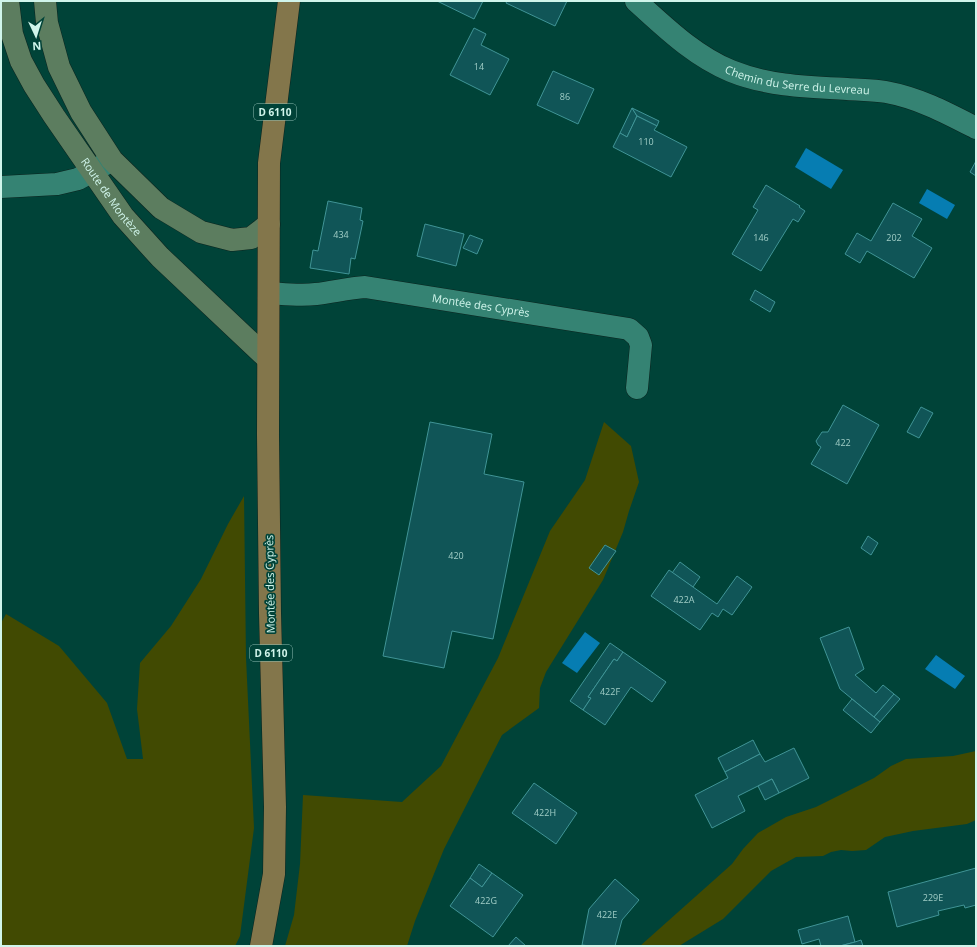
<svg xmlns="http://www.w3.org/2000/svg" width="977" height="947" font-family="'Open Sans',sans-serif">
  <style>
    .green { fill: #414a02 }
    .water { fill: #067db2 }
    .building { fill: #105557; stroke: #409496 }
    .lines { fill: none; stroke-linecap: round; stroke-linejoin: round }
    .street-casing { stroke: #0c241f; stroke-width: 23 }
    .secondary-casing { stroke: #0c241f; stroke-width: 23 }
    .primary-casing { stroke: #0c241f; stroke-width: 23 }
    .street { stroke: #358373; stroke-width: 22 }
    .secondary { stroke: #5c7d5f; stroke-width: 22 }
    .primary { stroke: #83764b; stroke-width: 22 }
    .labels { text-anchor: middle; stroke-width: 3.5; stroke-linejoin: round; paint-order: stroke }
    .number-label { font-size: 9px; fill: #a0cdc6 }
    .shield { fill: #004338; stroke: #92c0b5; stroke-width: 1 }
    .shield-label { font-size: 10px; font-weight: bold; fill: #d0f5eb }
    .street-label { font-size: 11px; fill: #d0f5eb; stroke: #004338 }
  </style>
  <rect width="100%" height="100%" fill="#004338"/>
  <g class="green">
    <polygon points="604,422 631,446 639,482 629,511 623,532 603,580 546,672 540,688 539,708 502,735 444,849 415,921 407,946 285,946 294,915 300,864 303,795 402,802 441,766 498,658 550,531 585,480"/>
    <polygon points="244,496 246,658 254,828 240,936 235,946 1,946 1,623 6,614 59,646 107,703 127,759 143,759 137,709 140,663 171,626 201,579 228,524"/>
    <polygon points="976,751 976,820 967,824 913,831 885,837 866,850 852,851 841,850 831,852 823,856 796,857 771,871 723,919 679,946 640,946 732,864 743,849 758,833 786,817 816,807 874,778 891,766 906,759 953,756"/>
  </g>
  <g class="water">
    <polygon points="806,148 843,170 831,189 795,167"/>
    <polygon points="927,189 955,205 947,219 919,203"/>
    <polygon points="585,632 600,643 577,673 562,663"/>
    <polygon points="936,655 965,676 955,689 925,669"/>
  </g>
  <g class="building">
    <polygon points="437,1 483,1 474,19"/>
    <polygon points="507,1 567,1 555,26 506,3"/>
    <polygon points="474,28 486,34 481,45 509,59 490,95 450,75"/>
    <polygon points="553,71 594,89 578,124 537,105"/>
    <polygon points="632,108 637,116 627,137 620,133"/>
    <polygon points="632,108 659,121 657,126 637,116"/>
    <polygon points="637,116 657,126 654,130 687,147 671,177 613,147 620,133 627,137"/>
    <polygon points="976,161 976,176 970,172"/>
    <polygon points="766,185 800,206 799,207 805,211 798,222 793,219 761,271 732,254 758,210 753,207"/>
    <polygon points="328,201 362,208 360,220 363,221 355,259 351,258 349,274 310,268 313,250 318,251"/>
    <polygon points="893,203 922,219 912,236 932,248 914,278 867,251 860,263 845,254 857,233 871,241"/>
    <polygon points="425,224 464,234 456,266 417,256"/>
    <polygon points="470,235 483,240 477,254 463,248"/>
    <polygon points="755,290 775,302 770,312 750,300"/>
    <polygon points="843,405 879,425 847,484 811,464 821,447 818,445 816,441 822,432 828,432"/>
    <polygon points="921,407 933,413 919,438 907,432"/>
    <polygon points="430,422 492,434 484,474 524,482 493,639 452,631 444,668 383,656"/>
    <polygon points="868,536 878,543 871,555 861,548"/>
    <polygon points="605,545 616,551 599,575 589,568"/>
    <polygon points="680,562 700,577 693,587 672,573"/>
    <polygon points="669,570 717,604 737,576 752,587 732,615 723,609 718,617 712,613 700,630 651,596"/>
    <polygon points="849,627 864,669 855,675 876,693 883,685 894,694 874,717 840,689 820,638"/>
    <polygon points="610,643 623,652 617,661 614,659 588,697 591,698 583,710 570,701"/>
    <polygon points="623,652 666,682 652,702 631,687 605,725 583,710 591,698 588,697 614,659 617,661"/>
    <polygon points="894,694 900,699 880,722 874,717"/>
    <polygon points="852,699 880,722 871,733 843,710"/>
    <polygon points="753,740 760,754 725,772 718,758"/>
    <polygon points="794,748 809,778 779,793 772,779 738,796 745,811 712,828 695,795 728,778 725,772 760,754 765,762"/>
    <polygon points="772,779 779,793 765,800 758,786"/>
    <polygon points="534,783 577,813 556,844 512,813"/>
    <polygon points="479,864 492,873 482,887 470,878"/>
    <polygon points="976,868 976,905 965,908 964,905 938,911 939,915 897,927 888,892"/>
    <polygon points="492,873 523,895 493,937 450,906 470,878 482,887"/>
    <polygon points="615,879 639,900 622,920 615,946 590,946 582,945 589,909"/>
    <polygon points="848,916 855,942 840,946 821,946 819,939 802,944 798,930"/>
    <polygon points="516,937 526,946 508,946"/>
    <polygon points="861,940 863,946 840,946 855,942"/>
  </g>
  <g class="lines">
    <defs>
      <g id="street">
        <path id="s1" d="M636,1C665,27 693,55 731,71C768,86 808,87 847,89C860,90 874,90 886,92C919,98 947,113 976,128"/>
        <polyline points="1,187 57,184 78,179 109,162"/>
        <path id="s2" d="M269,293C285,294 300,296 316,294C333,292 349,288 365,287L629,329L638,337L641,345L637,388"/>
      </g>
      <g id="secondary">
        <path id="s3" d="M8,1L12,34L21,61L34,85L54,116L123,216L160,257L267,358"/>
        <polyline points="45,1 47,23 59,67 81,112 112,160 161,208 201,232 232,240 251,238 269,224"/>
      </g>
      <polyline id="primary" points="261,946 274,874 275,807 270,613 268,435 269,163 289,1"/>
    </defs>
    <use href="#street" class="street-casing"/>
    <use href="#secondary" class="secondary-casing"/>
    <use href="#primary" class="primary-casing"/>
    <use href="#street" class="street"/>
    <use href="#secondary" class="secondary"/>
    <use href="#primary" class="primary"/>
  </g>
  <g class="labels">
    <g class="number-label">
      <text x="479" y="70">14</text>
      <text x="565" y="100">86</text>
      <text x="646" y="145">110</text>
      <text x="341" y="238">434</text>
      <text x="761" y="241">146</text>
      <text x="894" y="241">202</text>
      <text x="843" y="446">422</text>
      <text x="456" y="559">420</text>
      <text x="684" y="603">422A</text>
      <text x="610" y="695">422F</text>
      <text x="545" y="816">422H</text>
      <text x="933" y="901">229E</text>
      <text x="486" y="904">422G</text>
      <text x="607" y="918">422E</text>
    </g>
    <g class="shield">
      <rect x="254" y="104" width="42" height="16" rx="3"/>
      <rect x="250" y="645" width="42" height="16" rx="3"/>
    </g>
    <g class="shield-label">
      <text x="275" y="116">D 6110</text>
      <text x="271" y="657">D 6110</text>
    </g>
    <g class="street-label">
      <text dy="4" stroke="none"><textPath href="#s1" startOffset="186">Chemin du Serre du Levreau</textPath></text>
      <text dy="4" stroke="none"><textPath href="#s3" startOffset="225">Route de Montèze</textPath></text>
      <text dy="4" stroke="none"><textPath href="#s2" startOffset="214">Montée des Cyprès</textPath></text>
      <text transform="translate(270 584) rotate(-91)" y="4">Montée des Cyprès</text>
    </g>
  </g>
  <rect width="977" height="947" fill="none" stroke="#d0f5eb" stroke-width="4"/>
  <g transform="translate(36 36) rotate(176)" stroke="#004338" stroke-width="3" paint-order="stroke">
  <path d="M0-3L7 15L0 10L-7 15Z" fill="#d0f5eb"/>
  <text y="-6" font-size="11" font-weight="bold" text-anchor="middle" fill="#d0f5eb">N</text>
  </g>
</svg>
